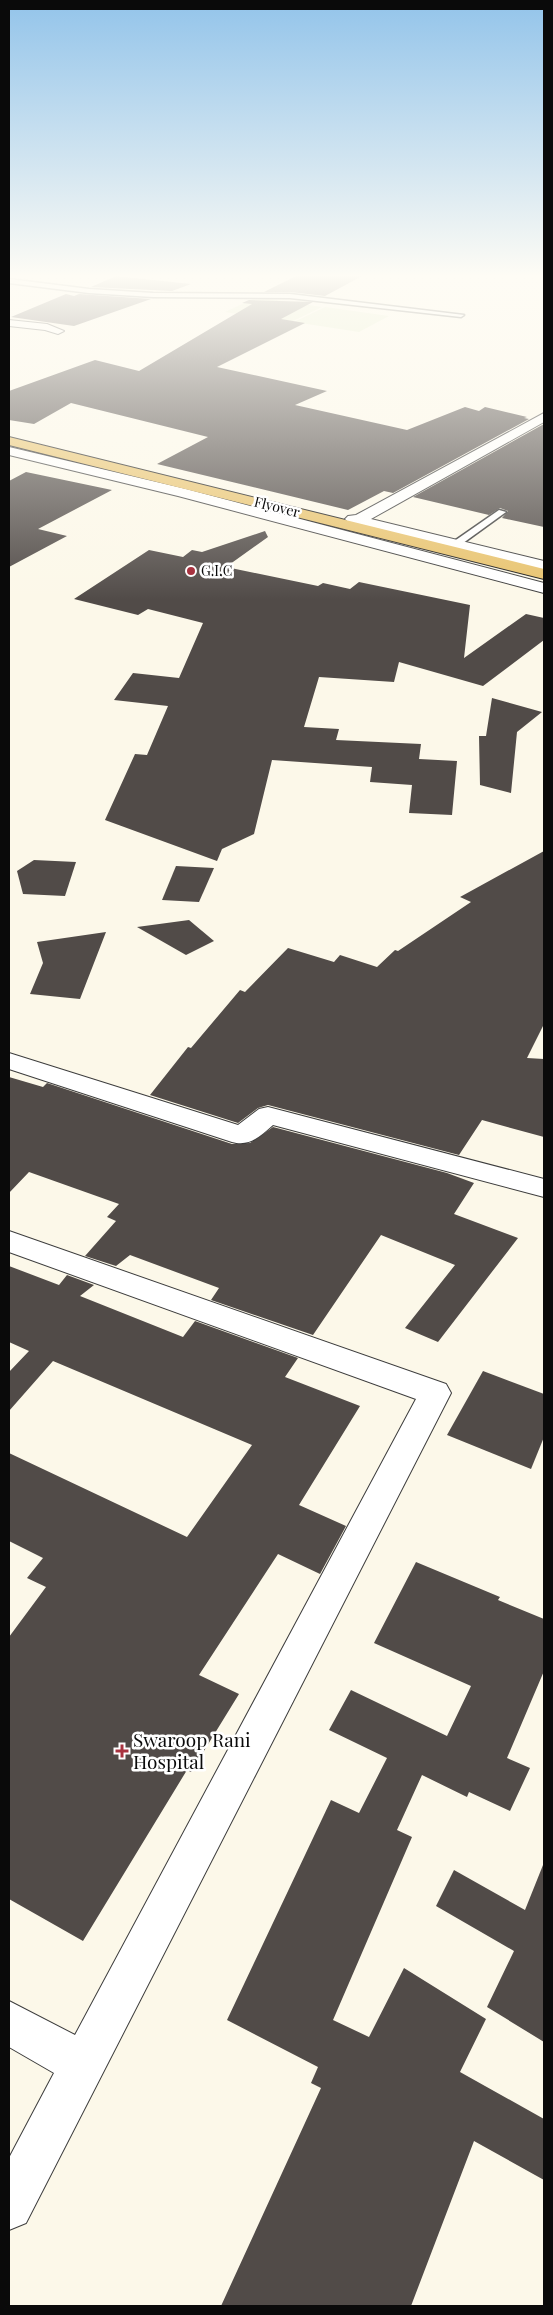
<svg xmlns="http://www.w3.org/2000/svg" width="553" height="2315" font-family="'Playfair Display',serif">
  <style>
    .pitch { fill: #e1eac8 }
    .building { fill: #514b48 }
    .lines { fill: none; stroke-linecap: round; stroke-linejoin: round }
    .lane-casing { stroke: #3d3d3d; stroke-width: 3 }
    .street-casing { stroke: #3d3d3d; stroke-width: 2 }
    .primary-casing { stroke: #1b1b1b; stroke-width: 2 }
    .lane { fill: #fff; fill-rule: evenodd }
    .street { fill: #fff; fill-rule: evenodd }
    .primary { fill: #e8c36e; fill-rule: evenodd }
    .poi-dot { fill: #a83340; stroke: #fff; stroke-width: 2 }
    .labels { text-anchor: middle; stroke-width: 5; stroke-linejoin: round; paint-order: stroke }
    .far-street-label { font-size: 14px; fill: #0a0a0a; stroke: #fff }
    .far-poi-label { font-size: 14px; fill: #0a0a0a; stroke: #fff; text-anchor: start }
    .near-poi-label { font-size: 19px; fill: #0a0a0a; stroke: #fff; text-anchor: start }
  </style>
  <rect width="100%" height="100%" fill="#fcf8e9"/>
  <g class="pitch">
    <polygon points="257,297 322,307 291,322 225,312"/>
    <polygon points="325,307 389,316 359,332 294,322"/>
  </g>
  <g class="building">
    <polygon points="298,275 364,275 325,296 290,292 264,292"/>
    <polygon points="116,276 191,284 172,291 91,287"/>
    <polygon points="66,294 74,296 79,294 151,299 74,326 11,317"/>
    <polygon points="249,300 313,302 281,319 305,323 217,367 327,391 295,405 407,430 465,407 479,411 485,407 527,417 524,418 529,419 393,493 384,491 348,510 157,464 208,437 71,403 34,424 9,420 9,391 95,360 139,371 252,304 242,303"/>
    <polygon points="544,424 544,527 502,518 508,511 500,508 489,515 413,497"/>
    <polygon points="26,472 112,490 38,529 67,536 9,567 9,481"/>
    <polygon points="265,531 268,537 226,567 318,586 323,583 350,589 359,582 470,605 464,658 526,614 544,618 544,640 483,686 399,662 394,682 319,677 304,727 339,729 336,740 421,744 419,759 457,761 452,815 409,813 412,785 370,782 372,767 272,760 254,834 222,849 217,861 105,820 135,754 147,755 168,706 114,700 133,673 179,678 203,623 148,609 138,615 74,599 149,550 183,557 192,550 202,552"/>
    <polygon points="492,698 542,712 517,732 511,793 480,785 479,736 486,736"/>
    <polygon points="544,851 544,1024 527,1058 544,1059 544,1137 482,1120 459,1155 268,1105 258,1108 238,1123 150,1095 188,1047 191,1048 240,990 245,992 288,948 334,962 340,955 377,967 395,950 398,951 471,902 460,897"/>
    <polygon points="34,860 76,862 65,896 23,894 17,871"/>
    <polygon points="176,866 214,868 199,902 162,900"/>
    <polygon points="189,920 214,941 186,955 137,927"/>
    <polygon points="106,932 80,999 30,994 43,963 37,942"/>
    <polygon points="9,1077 43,1087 47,1083 232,1144 250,1143 273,1127 447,1173 474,1183 454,1214 518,1238 438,1342 405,1328 455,1265 381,1235 313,1335 211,1300 219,1288 130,1255 116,1266 85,1256 116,1221 107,1217 119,1204 29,1172 9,1193"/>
    <polygon points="9,1266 59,1285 67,1275 94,1285 80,1296 183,1337 195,1321 298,1358 285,1377 360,1406 299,1505 346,1526 320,1574 278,1554 199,1675 239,1694 191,1772 187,1770 83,1941 9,1899 9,1637 46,1587 27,1578 43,1558 9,1541 9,1453 187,1537 252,1445 53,1361 9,1411 9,1372 29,1351 9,1342"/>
    <polygon points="483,1371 544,1394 544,1437 531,1469 447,1435"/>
    <polygon points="416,1562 500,1597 498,1600 544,1619 544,1671 507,1758 530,1768 510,1811 469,1792 467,1797 422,1775 397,1830 412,1837 333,2020 369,2037 404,1968 486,2019 460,2072 544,2119 544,2180 474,2141 411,2306 221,2306 321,2088 311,2083 318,2067 227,2020 331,1800 359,1813 387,1758 329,1730 351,1690 447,1736 471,1686 374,1643"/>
    <polygon points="543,1865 544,1865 544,2042 487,2007 514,1951 436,1906 454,1870 525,1910"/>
  </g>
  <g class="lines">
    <defs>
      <g id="lane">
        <polygon points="9,279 89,289 153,293 290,294 464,315 461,317 290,298 153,297 89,293 9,283"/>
        <polygon points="499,510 506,512 459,546 453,546 453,542"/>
      </g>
      <g id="street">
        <polygon points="9,320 47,324 64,331 58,334 45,330 9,326"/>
        <polygon points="544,413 544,422 371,519 544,561 544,571 348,522 345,519 348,516 356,515"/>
        <polygon points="9,447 186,489 544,583 544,593 178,496 9,455"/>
        <path d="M9,1053L238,1125L259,1109L268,1107L544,1179V1197L273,1125C260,1136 250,1147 232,1142L9,1069Z"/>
        <polygon points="9,1231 446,1384 451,1393 26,2223 9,2230 9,2158 54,2073 9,2047 9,2001 75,2035 416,1399 9,1252"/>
      </g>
      <polygon id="primary" points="9,437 544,569 544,579 9,445"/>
    </defs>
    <use href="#lane" class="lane-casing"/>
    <use href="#street" class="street-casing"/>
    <use href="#primary" class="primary-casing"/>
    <use href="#lane" class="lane"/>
    <use href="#street" class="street"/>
    <use href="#primary" class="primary"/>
  </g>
  <linearGradient id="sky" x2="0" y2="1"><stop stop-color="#93c4ea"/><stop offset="0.46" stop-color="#fefcf5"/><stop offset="1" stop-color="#fefcf5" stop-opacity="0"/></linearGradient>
  <rect width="553" height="600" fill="url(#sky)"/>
  <g class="poi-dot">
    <circle cx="191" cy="571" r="5"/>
    <path d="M119.5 1743.5h5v5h5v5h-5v5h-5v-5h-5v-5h5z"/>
  </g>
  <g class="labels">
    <g class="far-street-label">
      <text transform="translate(277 507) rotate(14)" y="5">Flyover</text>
    </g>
    <g class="far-poi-label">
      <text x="201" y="576">G.I.C</text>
    </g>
    <g class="near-poi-label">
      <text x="133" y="1747">Swaroop Rani<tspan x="133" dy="22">Hospital</tspan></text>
    </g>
  </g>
  <rect width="553" height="2315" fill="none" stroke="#0a0a0a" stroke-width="20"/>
</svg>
